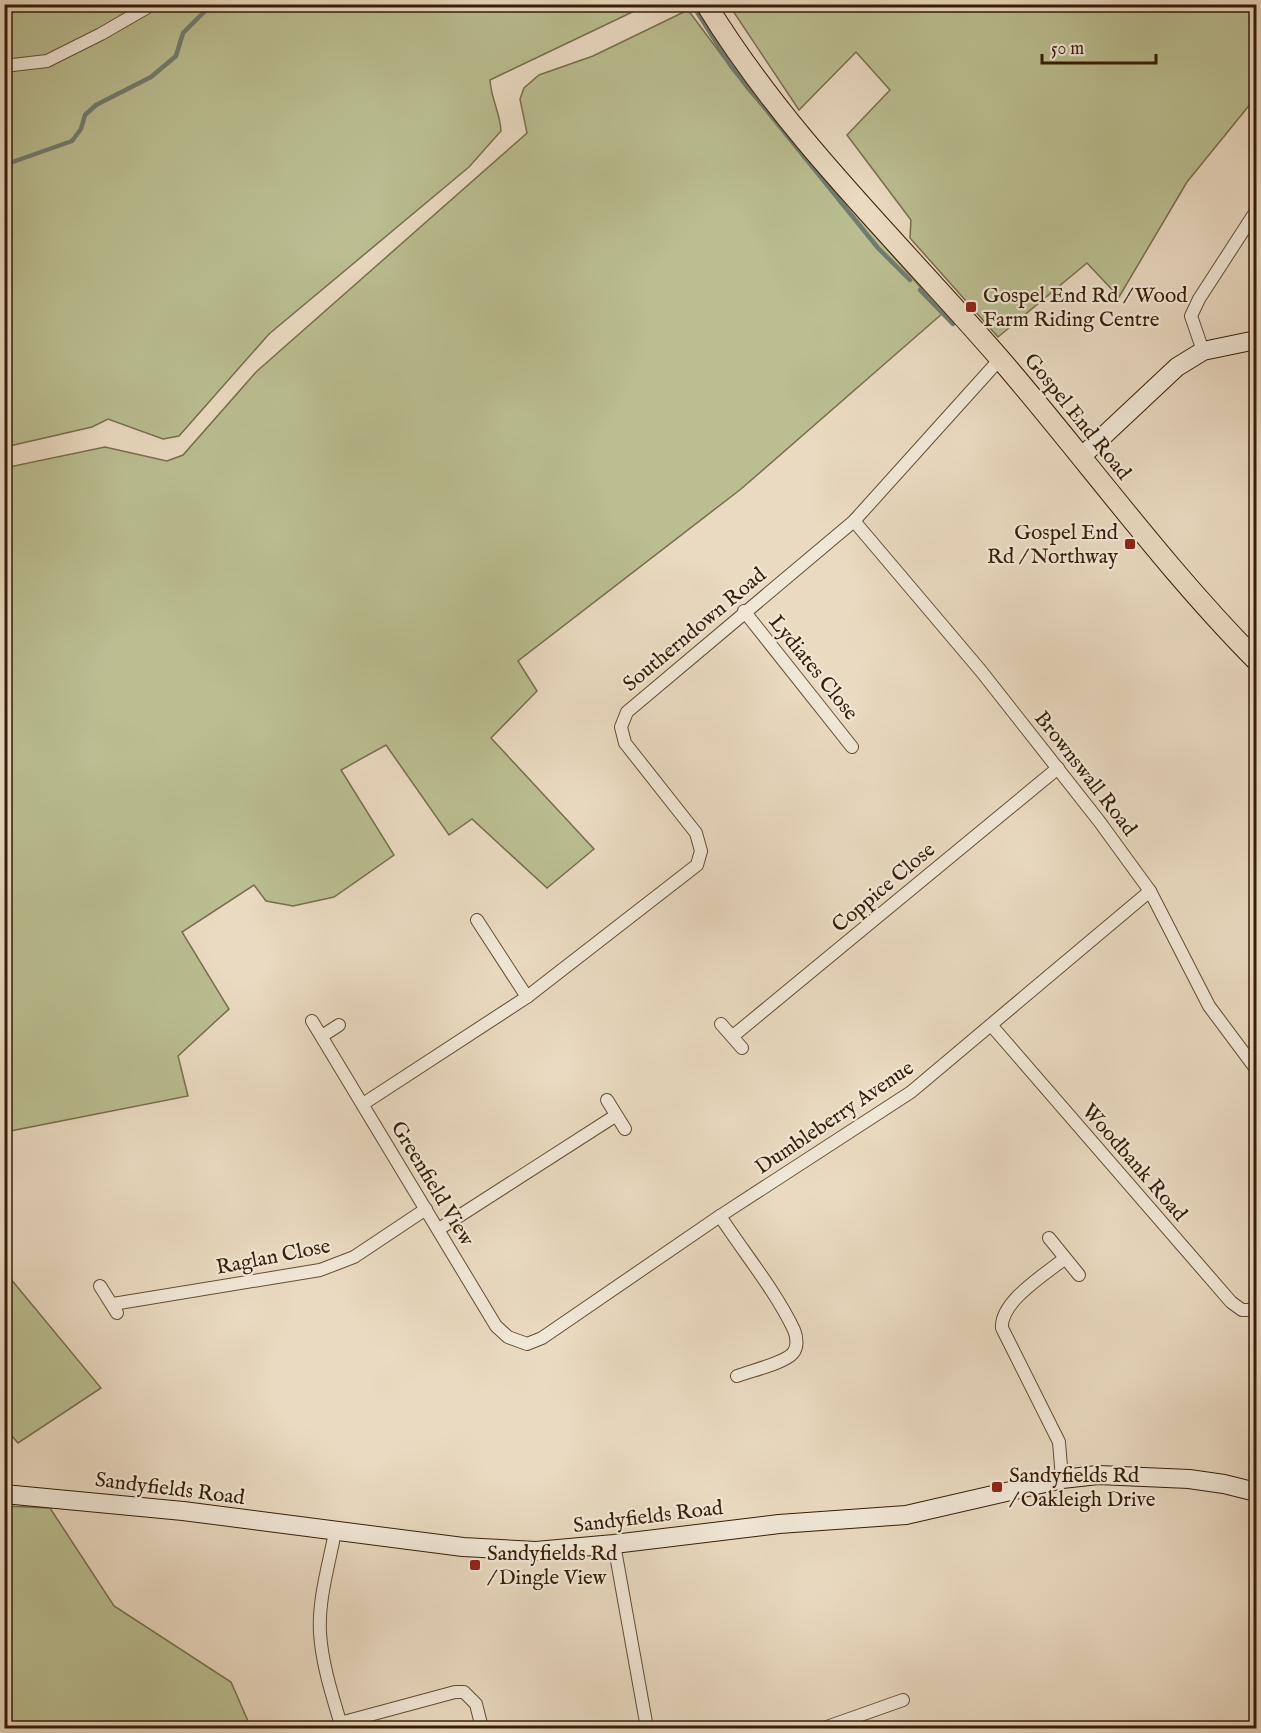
<svg xmlns="http://www.w3.org/2000/svg" width="1261" height="1733" font-family="'IM FELL English',serif">
  <style>
    .green { fill: #babe91; stroke: #786e4c; stroke-width: 1.5 }
    .lines { fill: none; stroke-linecap: round; stroke-linejoin: round }
    .stream { stroke: #717b70; stroke-width: 4.5 }
    .street-casing { stroke: #634c35; stroke-width: 14 }
    .secondary-casing { stroke: #361d06; stroke-width: 20 }
    .primary-casing { stroke: #361d06; stroke-width: 22 }
    .street { stroke: #f1e7d7; stroke-width: 12 }
    .secondary { stroke: #f1e7d7; stroke-width: 18 }
    .primary { stroke: #eadac1; stroke-width: 20 }
    .poi-dot { fill: #8f2418; stroke: #f1e7d7; stroke-width: 2 }
    .labels { text-anchor: middle; stroke-width: 4.5; stroke-linejoin: round; paint-order: stroke }
    .poi-label { font-size: 21px; fill: #361d06; stroke: #f1e7d7; text-anchor: start }
    .street-label { font-size: 21px; fill: #361d06; stroke: #f1e7d7 }
  </style>
  <rect width="100%" height="100%" fill="#eadac1"/>
  <filter id="stains"><feTurbulence type="fractalNoise" baseFrequency=".00333" numOctaves="4"/><feColorMatrix values="0 0 0 0 .2 0 0 0 0 .09 0 0 0 0 .02 0 0 0 .5 -.17"/></filter>
  <radialGradient id="worn" r=".72"><stop offset=".6" stop-color="#630" stop-opacity="0"/><stop offset="1" stop-color="#630" stop-opacity=".3"/></radialGradient>
  <g class="green">
    <path d="M4,5H647L490,80C491,99 500,112 501,131L469,167L269,334L179,436L163,439L108,419L92,427L5,447Z"/>
    <polygon points="729,5 1256,5 1256,97 1187,182 1119,297 1087,263 998,337 910,238 911,220 847,135 890,90 856,52 799,110"/>
    <polygon points="688,10 747,89 943,313 741,489 518,661 537,691 491,738 594,849 547,888 472,819 449,835 386,745 341,770 394,855 334,897 293,906 266,901 254,885 182,932 229,1009 178,1056 188,1096 5,1132 4,468 105,447 167,461 183,455 256,372 527,133 520,99 524,88 539,75 593,56"/>
    <polygon points="5,1272 101,1388 18,1443 5,1428"/>
    <polygon points="5,1506 50,1508 114,1606 231,1682 251,1728 5,1728"/>
  </g>
  <g class="lines">
    <g class="stream">
      <polyline points="694,7 731,66 878,248 910,280"/>
      <polyline points="4,165 72,141 81,129 85,115 96,105 151,77 176,56 183,33 212,4"/>
      <polyline points="920,290 953,324"/>
    </g>
    <defs>
      <g id="street">
        <polyline points="4,66 47,61 101,34 153,4"/>
        <polyline points="1203,351 1191,316 1199,299 1256,211"/>
        <polyline points="854,521 981,671 1099,821 1150,891 1209,1006 1256,1069"/>
        <polyline points="744,611 852,747"/>
        <polyline points="477,920 527,997"/>
        <polyline points="312,1021 496,1326 508,1337 527,1344 542,1338 720,1216 911,1092 1150,891"/>
        <polyline points="721,1024 742,1048"/>
        <polyline points="991,1025 1231,1302 1242,1310 1256,1310"/>
        <polyline points="322,1036 339,1025"/>
        <polyline points="733,1036 1058,768"/>
        <polyline points="607,1100 625,1129"/>
        <polyline points="363,1104 527,997 697,865 701,851 696,833 625,743 621,727 627,712 854,521 1000,359"/>
        <path d="M720,1216C744,1253 775,1290 794,1330C797,1337 798,1347 793,1353C785,1363 750,1371 737,1376"/>
        <polyline points="439,1229 615,1116"/>
        <polyline points="1049,1238 1079,1275"/>
        <polyline points="100,1286 117,1313"/>
        <polyline points="113,1304 320,1270 354,1257 426,1209"/>
        <path d="M1062,1479L1059,1442L1002,1328C1000,1302 1044,1275 1064,1259"/>
        <path d="M335,1532C329,1564 318,1600 320,1633C322,1665 333,1698 342,1728"/>
        <polyline points="614,1544 647,1728"/>
        <polyline points="340,1723 455,1692 464,1692 476,1704 482,1728"/>
        <polyline points="824,1728 903,1700"/>
      </g>
      <g id="secondary">
        <polyline points="1081,457 1177,367 1203,351 1256,340"/>
        <polyline points="4,1494 183,1511 463,1547 536,1551 614,1544 779,1524 906,1515 1062,1479 1098,1475 1189,1479 1224,1484 1256,1492"/>
      </g>
      <path id="primary" d="M706,4C787,137 900,243 1001,360C1087,460 1164,567 1256,660"/>
    </defs>
    <use href="#street" class="street-casing"/>
    <use href="#secondary" class="secondary-casing"/>
    <use href="#primary" class="primary-casing"/>
    <use href="#street" class="street"/>
    <use href="#secondary" class="secondary"/>
    <use href="#primary" class="primary"/>
  </g>
  <g class="poi-dot">
    <rect x="965" y="301" width="12" height="12" rx="3"/>
    <rect x="1124" y="538" width="12" height="12" rx="3"/>
    <rect x="991" y="1481" width="12" height="12" rx="3"/>
    <rect x="469" y="1559" width="12" height="12" rx="3"/>
  </g>
  <g class="labels">
    <g class="poi-label">
      <text x="983" y="302">Gospel End Rd / Wood<tspan x="983" dy="24">Farm Riding Centre</tspan></text>
      <text x="1118" y="539" text-anchor="end">Gospel End<tspan x="1118" dy="24">Rd / Northway</tspan></text>
      <text x="1009" y="1482">Sandyfields Rd<tspan x="1009" dy="24">/ Oakleigh Drive</tspan></text>
      <text x="487" y="1560">Sandyfields Rd<tspan x="487" dy="24">/ Dingle View</tspan></text>
    </g>
    <g class="street-label">
      <text transform="translate(1078 416) rotate(51)" y="7">Gospel End Road</text>
      <text transform="translate(694 629) rotate(-40)" y="7">Southerndown Road</text>
      <text transform="translate(814 667) rotate(51)" y="7">Lydiates Close</text>
      <text transform="translate(1086 773) rotate(52)" y="7">Brownswall Road</text>
      <text transform="translate(883 887) rotate(-40)" y="7">Coppice Close</text>
      <text transform="translate(834 1117) rotate(-34)" y="7">Dumbleberry Avenue</text>
      <text transform="translate(1135 1162) rotate(49)" y="7">Woodbank Road</text>
      <text transform="translate(433 1183) rotate(59)" y="7">Greenfield View</text>
      <text transform="translate(273 1256) rotate(-11)" y="7">Raglan Close</text>
      <text transform="translate(170 1488) rotate(7)" y="7">Sandyfields Road</text>
      <text transform="translate(648 1516) rotate(-7)" y="7">Sandyfields Road</text>
    </g>
  </g>
  <rect width="1261" height="1733" fill="none" stroke="#eadac1" stroke-width="24"/>
  <rect x="6" y="6" width="1249" height="1721" fill="none" stroke="#361d06" stroke-width="3"/>
  <rect x="12" y="12" width="1237" height="1709" fill="none" stroke="#361d06" stroke-width="1.5"/>
  <path d="M1042 54v9h114v-9" fill="none" stroke="#361d06" stroke-width="3"/>
  <text x="1051" y="54" font-size="18" fill="#361d06" stroke="#f1e7d7" stroke-width="4.5" paint-order="stroke">50 m</text>
  <rect width="100%" height="100%" filter="url(#stains)"/>
  <rect width="100%" height="100%" fill="url(#worn)"/>
</svg>
